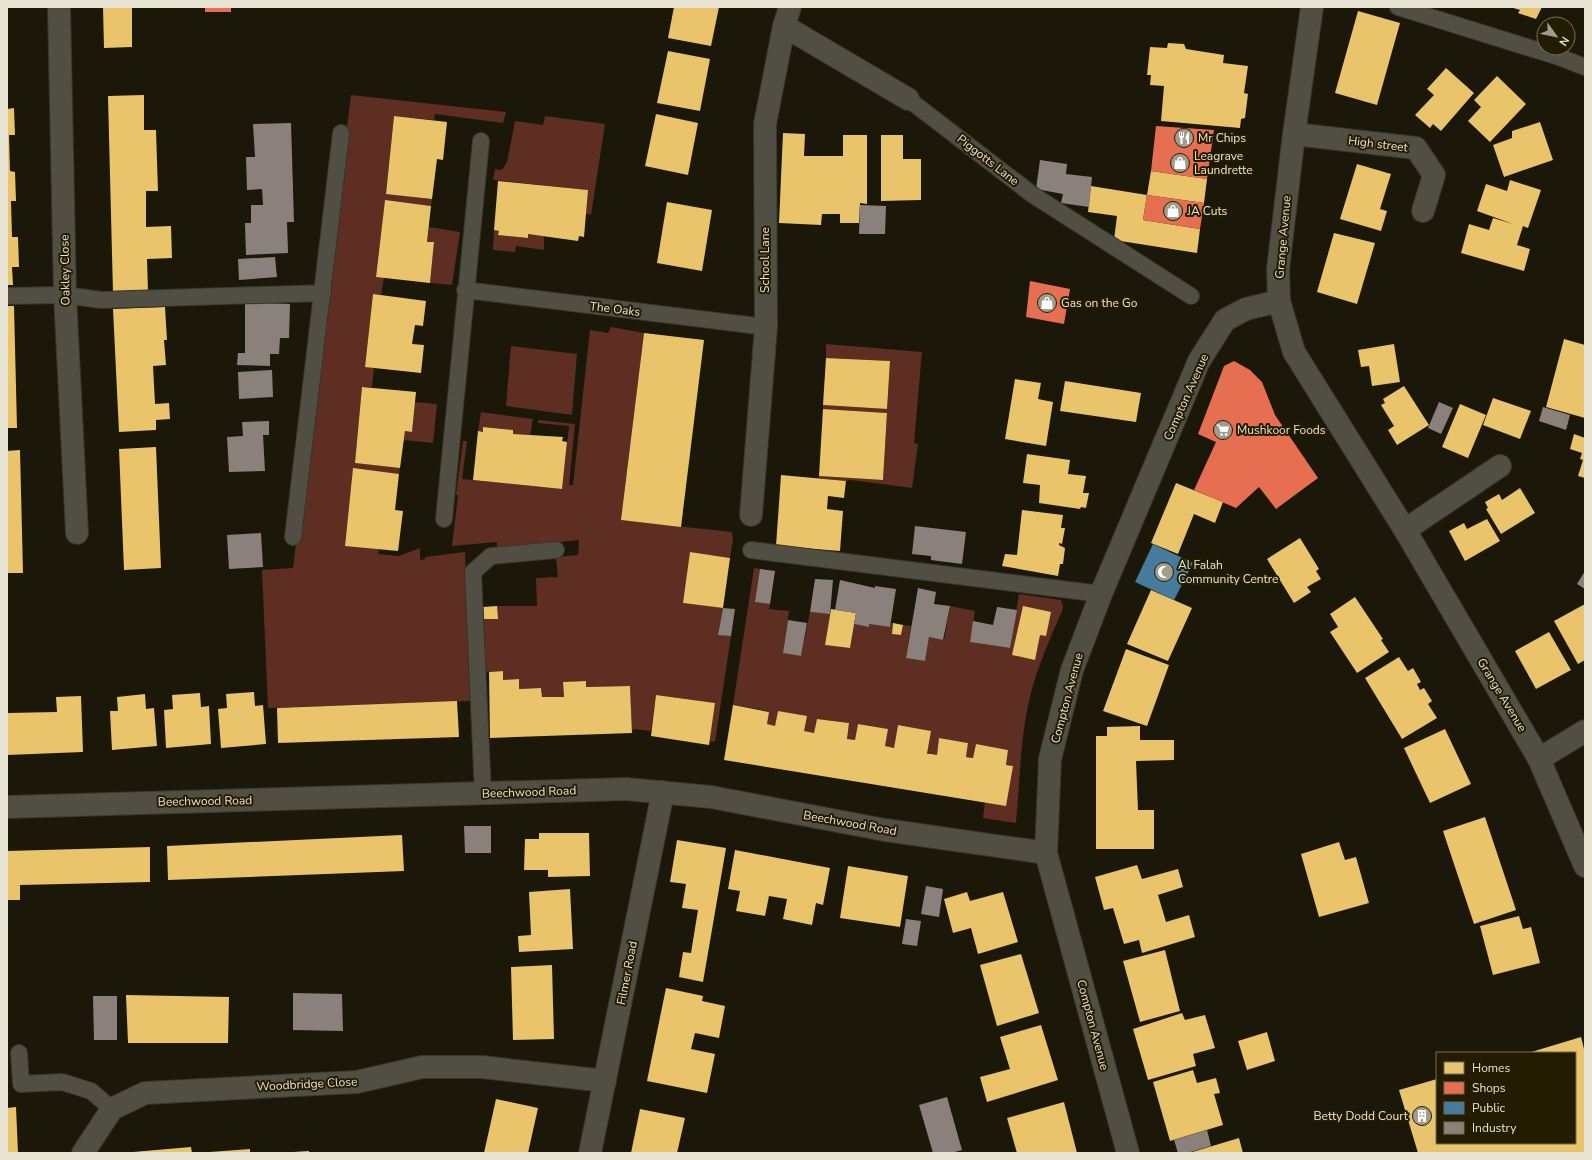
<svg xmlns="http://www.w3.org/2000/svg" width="1592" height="1160" font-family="'Nunito Sans',sans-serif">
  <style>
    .green { fill: #5d2e21 }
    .homes { fill: #e9c46a }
    .shops { fill: #e76f51 }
    .public { fill: #457b9d }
    .industry { fill: #8a817c }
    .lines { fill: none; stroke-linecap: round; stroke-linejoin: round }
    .service-casing { stroke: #38352b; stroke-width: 18 }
    .minor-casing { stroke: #38352b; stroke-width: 24 }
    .tertiary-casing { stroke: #38352b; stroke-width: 24 }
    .service { stroke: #514f44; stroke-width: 16 }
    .minor { stroke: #514f44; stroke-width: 22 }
    .tertiary { stroke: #514f44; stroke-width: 22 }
    .labels { text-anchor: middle; stroke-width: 4; stroke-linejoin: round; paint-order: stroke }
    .poi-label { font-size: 12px; fill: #e8e4d4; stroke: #231c01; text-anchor: start }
    .street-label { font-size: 12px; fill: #e8e4d4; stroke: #231c01 }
  </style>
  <rect width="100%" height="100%" fill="#1b1809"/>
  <g class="green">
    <polygon points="351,95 506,112 503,123 435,114 434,120 394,116 386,193 432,199 431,206 385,201 376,276 384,277 381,295 373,294 365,366 374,368 372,387 362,387 355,463 400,468 399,474 353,469 345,545 379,549 378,554 399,556 420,548 420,560 425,559 425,557 465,552 470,701 268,708 262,570 293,568"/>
    <polygon points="545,116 605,124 591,215 586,214 587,190 493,180 495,169 502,170 507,162 515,121 543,125"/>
    <polygon points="429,227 460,232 452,285 430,283 434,243 427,242"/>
    <polygon points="494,230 499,231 499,235 528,238 528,234 544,236 544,250 516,246 515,252 493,250"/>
    <polygon points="611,327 644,333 621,520 732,532 733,539 730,558 690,552 684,603 723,608 718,634 731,636 715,742 709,741 715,703 656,695 651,731 633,729 632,733 630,686 586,687 585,681 563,682 564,697 542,697 541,688 519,689 519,679 503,680 502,671 485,672 484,619 497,619 497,606 537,606 536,578 558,577 556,557 578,555 579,540 497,549 497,542 452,546 458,495 456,495 463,441 467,441 462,479 562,489 569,426 538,423 538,420 575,424 569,485 573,485 590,330 608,333"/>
    <polygon points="826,344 922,352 914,443 918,444 912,488 851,480 846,481 818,478 819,476 883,480 887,413 823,409 823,405 887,409 890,361 826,358"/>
    <polygon points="511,346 577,354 572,415 506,406"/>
    <polygon points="415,402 437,404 433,443 404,440 405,431 412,432"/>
    <polygon points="481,412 533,419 530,436 513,434 513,430 484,427 483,432 478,431"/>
    <path d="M754,568L760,569L756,602L770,604L769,609L789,611L783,653L801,656L810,612L830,614L825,645L850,648L854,624L869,627V624L890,627L891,623H893L892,634L901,635L903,625L911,626L906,658L925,661L929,637L944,640L950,606L975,611L970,642L1010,648L1019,594L1061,600L1063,607L1062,611C1050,639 1037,667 1030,697C1020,738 1020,781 1016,823L983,818L985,802L1013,766L1006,765L1008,750L976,744L973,758L966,757L968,743L939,738L937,755L927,754L931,731L898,725L894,748L885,746L887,729L858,724L855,740L847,739L849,723L817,719L814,733L804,731L793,714L778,711L775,726L767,724L768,711L733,705Z"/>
  </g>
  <g class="homes">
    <polygon points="103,7 132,7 132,47 104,48"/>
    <polygon points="674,7 719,7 711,46 668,38"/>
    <polygon points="1510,7 1542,7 1536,19 1518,13 1520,10"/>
    <polygon points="1358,11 1400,23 1377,105 1335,93"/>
    <polygon points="1168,43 1184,44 1186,49 1224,55 1223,63 1248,66 1244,93 1248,94 1245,118 1241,119 1240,128 1161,121 1164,86 1150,85 1151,75 1147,75 1150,47 1167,48"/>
    <polygon points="668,51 710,59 700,111 657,103"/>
    <polygon points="1446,68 1474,93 1441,131 1433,124 1430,128 1415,115 1434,95 1427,89"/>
    <polygon points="1497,76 1526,104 1490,142 1468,121 1481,107 1474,100"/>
    <polygon points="144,95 144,130 156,130 157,161 158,191 146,191 146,227 171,226 172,258 147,259 148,292 113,293 108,96"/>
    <polygon points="14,108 15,135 9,135 10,171 15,172 16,201 11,201 12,237 18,237 19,267 12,267 13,285 7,285 7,109"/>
    <polygon points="656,114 698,123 688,175 645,166"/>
    <polygon points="394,116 447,122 443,160 437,159 432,199 386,194"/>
    <polygon points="1540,122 1553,160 1504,177 1493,145 1512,138 1512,131"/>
    <polygon points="783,133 805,134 804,156 843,156 843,135 867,135 867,204 860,203 859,223 840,223 840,214 822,214 821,225 779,223"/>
    <polygon points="881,135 903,135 903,159 921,159 921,200 881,201"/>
    <polygon points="1357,164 1391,174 1380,209 1387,211 1381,231 1340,219"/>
    <polygon points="1151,171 1207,179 1204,203 1147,195 1143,220 1200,229 1197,253 1114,240 1117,216 1088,212 1091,186 1147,195"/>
    <polygon points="1510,180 1541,190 1528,228 1523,226 1517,245 1530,249 1524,271 1461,253 1469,224 1489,230 1493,218 1513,224 1477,211 1486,184 1507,191"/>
    <polygon points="498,181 588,190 584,237 579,236 578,241 528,234 528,238 498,235 499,231 494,230"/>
    <polygon points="385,200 431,206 427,242 434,242 430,283 376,277"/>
    <polygon points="667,202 712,210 702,271 657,263"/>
    <polygon points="1334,233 1375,243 1357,304 1317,292"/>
    <polygon points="373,294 426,301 423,326 415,325 412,344 424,345 421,373 365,367"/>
    <polygon points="7,306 14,306 17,428 7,428"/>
    <polygon points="165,307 167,340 164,340 166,365 153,366 155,404 169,403 170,419 156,420 156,430 119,432 113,309"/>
    <polygon points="644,333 704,340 681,527 621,520"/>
    <polygon points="1564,339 1585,345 1585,418 1546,407"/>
    <polygon points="1394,344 1400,382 1372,386 1369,366 1361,367 1358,350"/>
    <polygon points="826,358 890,361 887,409 823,405"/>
    <polygon points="1015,379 1041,383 1038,399 1053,402 1046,446 1005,439"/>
    <polygon points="1065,381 1141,393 1136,422 1060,411"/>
    <polygon points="1404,386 1429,425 1397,445 1388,430 1394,426 1381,405 1385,403 1383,399"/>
    <polygon points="362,387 416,392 412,432 405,431 400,468 355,463"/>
    <polygon points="1493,398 1531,411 1520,439 1483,425"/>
    <polygon points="1460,404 1486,415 1468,458 1442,447"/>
    <polygon points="823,409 887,413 883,480 819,476"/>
    <polygon points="483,427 513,430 513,434 563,437 562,441 567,442 562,489 473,480 478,431 483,432"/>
    <polygon points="1574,434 1585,438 1585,478 1578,476 1583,460 1580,459 1582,453 1570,449"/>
    <polygon points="156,447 161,568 124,570 119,449"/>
    <polygon points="20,450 23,573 7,573 7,451"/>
    <polygon points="1027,454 1070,460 1068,474 1086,476 1083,493 1089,493 1086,508 1081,507 1080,509 1039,503 1040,485 1023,483"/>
    <polygon points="353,468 399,474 395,510 403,511 398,551 345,546"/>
    <polygon points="781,475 846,481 844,498 828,496 827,509 843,511 840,551 776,546"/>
    <polygon points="1176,483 1223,502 1215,523 1194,514 1178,554 1151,543"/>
    <polygon points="1520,488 1535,513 1501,534 1486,509 1488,508 1485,502 1499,494 1502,500"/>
    <polygon points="1022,510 1063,515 1061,528 1065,528 1062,544 1059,543 1059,545 1065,548 1063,564 1060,564 1058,576 1002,566 1005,554 1017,555"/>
    <polygon points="1487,519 1500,541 1465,561 1449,531 1464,523 1467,529"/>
    <polygon points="1300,538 1319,569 1316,571 1321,579 1307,587 1311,592 1294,603 1267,559"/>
    <polygon points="690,552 730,558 723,608 683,603"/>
    <polygon points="1151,590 1192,608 1168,661 1127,644"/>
    <polygon points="1355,597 1383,639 1381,640 1389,652 1357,673 1330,632 1338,627 1330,614"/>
    <polygon points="1585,604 1585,660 1578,664 1554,621"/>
    <polygon points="497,606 498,619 484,619 483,607"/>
    <polygon points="1023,606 1051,612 1046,636 1040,635 1035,660 1012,655"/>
    <polygon points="831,609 856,613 850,648 825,645"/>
    <polygon points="893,623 903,625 901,635 892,634"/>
    <polygon points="1549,632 1571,670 1536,689 1515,651"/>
    <polygon points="1126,649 1169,665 1147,726 1103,711"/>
    <polygon points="1399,657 1408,671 1413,668 1421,682 1417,684 1420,690 1424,688 1432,701 1428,704 1437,718 1402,739 1365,678"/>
    <polygon points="503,671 503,680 519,679 519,689 541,688 542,697 564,697 563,682 586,681 586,687 630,686 632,733 490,738 489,672"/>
    <polygon points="254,692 255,706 263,705 266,744 221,748 218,709 227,708 226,694"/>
    <polygon points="200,693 201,707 209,706 211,744 166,748 164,710 173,709 172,695"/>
    <polygon points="145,694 146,709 154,708 157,746 112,750 110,711 118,711 117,697"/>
    <polygon points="656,695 715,703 709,745 651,736"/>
    <polygon points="81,696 83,752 7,755 7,713 57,712 56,697"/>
    <polygon points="457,701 459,737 278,743 277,708"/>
    <polygon points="733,705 769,712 767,724 775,726 778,711 807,716 804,731 814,733 817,719 849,723 847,739 855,740 858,724 888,729 885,746 894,748 898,725 931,731 927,754 931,754 937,755 939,738 968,743 966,757 972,758 973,758 976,744 1008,750 1006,765 1013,766 1006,806 724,760"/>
    <polygon points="1140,726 1140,740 1174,740 1174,760 1136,761 1138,810 1154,810 1154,849 1096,849 1096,736 1107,736 1107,727"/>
    <polygon points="1445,729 1471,784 1430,803 1404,748"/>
    <polygon points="1485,817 1516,910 1474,924 1443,831"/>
    <polygon points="539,833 589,833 590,876 548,877 548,870 524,870 525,839 539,839"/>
    <polygon points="402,835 404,871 168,880 167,846"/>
    <polygon points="677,840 726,848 703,982 679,977 683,952 691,953 698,910 682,908 686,884 670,882"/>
    <polygon points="1339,842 1345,860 1356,857 1369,903 1319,917 1301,854"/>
    <polygon points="150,847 150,882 20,885 20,900 7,900 7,851"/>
    <polygon points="735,850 830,868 823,905 816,903 812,925 783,919 787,899 769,896 765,916 736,911 740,891 728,889"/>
    <polygon points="1137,865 1142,879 1178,869 1183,887 1158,895 1166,922 1189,915 1195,937 1142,953 1139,940 1124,944 1113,908 1104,910 1095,877"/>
    <polygon points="848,866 908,876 900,927 840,918"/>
    <polygon points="570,889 573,949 519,952 518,936 531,935 529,892"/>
    <polygon points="967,892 970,901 1003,892 1018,942 978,954 971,928 953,933 944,899"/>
    <polygon points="1519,916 1523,929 1531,927 1540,963 1493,975 1480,926"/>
    <polygon points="1165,950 1180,1011 1140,1022 1123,961"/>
    <polygon points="1021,954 1039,1013 997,1026 980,965"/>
    <polygon points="552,965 554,1039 513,1040 511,967"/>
    <polygon points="666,988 703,996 702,1001 725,1006 719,1038 695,1033 691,1049 715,1054 707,1093 647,1081"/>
    <polygon points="126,995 229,997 228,1043 128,1043"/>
    <polygon points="1182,1013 1185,1020 1205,1015 1215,1048 1193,1054 1196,1066 1148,1080 1133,1029"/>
    <polygon points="1041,1025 1058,1080 987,1102 980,1077 1010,1069 1000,1037"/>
    <polygon points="1267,1032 1275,1061 1247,1070 1238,1041"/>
    <polygon points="1581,1037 1585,1053 1585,1153 1418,1153 1399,1090 1437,1079 1437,1143 1575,1143 1575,1053 1528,1053"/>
    <polygon points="1193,1070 1197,1083 1216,1078 1220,1093 1214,1094 1223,1125 1170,1141 1153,1082"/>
    <polygon points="496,1099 538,1108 528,1153 484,1153"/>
    <polygon points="1064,1102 1077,1153 1017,1153 1007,1118"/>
    <polygon points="16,1107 18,1153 7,1153 7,1108"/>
    <polygon points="640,1109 685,1118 677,1153 631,1153"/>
    <polygon points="1239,1138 1243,1153 1189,1153"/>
    <polygon points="191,1147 192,1153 133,1153 133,1152"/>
    <polygon points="250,1149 250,1153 210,1153 210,1152"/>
    <polygon points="309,1151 309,1153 293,1153 293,1152"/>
  </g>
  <g class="shops">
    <rect x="205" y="7" width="26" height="5"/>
    <polygon points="1156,126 1214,130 1207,179 1151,171"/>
    <polygon points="1147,195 1204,203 1200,229 1143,220"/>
    <polygon points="1030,281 1070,289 1064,324 1026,317"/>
    <polygon points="1234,361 1250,370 1262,382 1275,415 1318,478 1276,509 1259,487 1236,508 1194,490 1216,442 1198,434 1224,366"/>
  </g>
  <polygon class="public" points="1153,544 1193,563 1174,600 1135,582"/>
  <g class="industry">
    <polygon points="291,123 294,222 287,222 288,253 246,255 245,223 251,223 251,205 263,205 262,189 247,190 246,157 255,157 253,124"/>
    <polygon points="1040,160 1067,164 1066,174 1092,177 1089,207 1061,203 1063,194 1036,189"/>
    <polygon points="860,205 886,206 885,234 859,234"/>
    <polygon points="275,257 277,277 239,280 238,259"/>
    <polygon points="245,302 290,304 289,338 280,338 279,354 270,354 270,366 237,365 238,353 245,353"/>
    <polygon points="272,370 273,397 239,399 238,372"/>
    <polygon points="1439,402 1453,408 1441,434 1428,428"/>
    <polygon points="1543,407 1570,415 1566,430 1539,421"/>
    <polygon points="269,421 269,435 263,435 265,471 229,472 227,437 243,436 242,422"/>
    <polygon points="915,526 966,532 962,564 931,560 931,556 912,554"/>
    <polygon points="261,533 263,567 229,569 227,535"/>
    <polygon points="760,569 775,571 770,604 755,602"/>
    <polygon points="1585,571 1585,589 1577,584"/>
    <polygon points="815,579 833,580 830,614 810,612"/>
    <polygon points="840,580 875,588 875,586 896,589 890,627 869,624 869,627 854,624 856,613 835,610"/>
    <polygon points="918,588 936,592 934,604 950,606 943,640 929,637 925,661 906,658"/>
    <polygon points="997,607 1017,610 1010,648 970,642 973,621 993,625"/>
    <polygon points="723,608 735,609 731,636 718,635"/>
    <polygon points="788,620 807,623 801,656 783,653"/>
    <polygon points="464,826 491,826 491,853 465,853"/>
    <polygon points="926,886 943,889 939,917 921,914"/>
    <polygon points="906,919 921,921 917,946 902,944"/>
    <polygon points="293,993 342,994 343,1031 293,1030"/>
    <polygon points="93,996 117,996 117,1040 94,1040"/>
    <polygon points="947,1097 962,1150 951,1153 933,1153 919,1105"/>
    <polygon points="1207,1130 1211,1146 1187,1153 1178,1153 1174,1140"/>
  </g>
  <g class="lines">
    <defs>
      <g id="service">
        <polyline points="1398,7 1559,57 1585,67"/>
        <polyline points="908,99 1033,195 1191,296"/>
        <polyline points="465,290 766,327"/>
        <polyline points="7,296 65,295 101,300 323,293"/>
        <polyline points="444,519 481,141"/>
        <polyline points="293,537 341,133"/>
        <polyline points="751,550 1101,594"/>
        <polyline points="483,794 473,572 491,556 556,550"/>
        <polyline points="19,1053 21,1084 62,1082 91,1091 112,1109"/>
      </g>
      <g id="minor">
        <polyline points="59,7 65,295 77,533"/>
        <polyline points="784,26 908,99"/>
        <polyline points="1294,134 1416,148 1434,175 1423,211"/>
        <polyline points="751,515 766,327 765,124 784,26 790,7"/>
        <polyline points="1405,530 1500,466"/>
        <polyline points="1539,759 1585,731"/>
        <polyline points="7,807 626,789 711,797 885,830 1046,853"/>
        <polyline points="83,1153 112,1109 145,1093 357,1082 422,1067 482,1067 605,1081"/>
        <polyline points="590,1153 663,792"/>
        <polyline points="1128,1153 1046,853 1050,759 1072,670 1101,594 1199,361 1225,320 1246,309 1279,301"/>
      </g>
      <polyline id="tertiary" points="1312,7 1294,134 1278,269 1279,301 1294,352 1405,530 1539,759 1585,866"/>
    </defs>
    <use href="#service" class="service-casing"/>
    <use href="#minor" class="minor-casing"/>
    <use href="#tertiary" class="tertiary-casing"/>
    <use href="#service" class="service"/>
    <use href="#minor" class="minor"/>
    <use href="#tertiary" class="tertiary"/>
  </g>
  <defs>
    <symbol id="restaurant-disc" viewBox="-11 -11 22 22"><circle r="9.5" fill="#a09d8d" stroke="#231c01"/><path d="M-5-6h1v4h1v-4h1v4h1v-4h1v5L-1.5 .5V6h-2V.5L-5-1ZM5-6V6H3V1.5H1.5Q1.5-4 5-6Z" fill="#fff"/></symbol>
    <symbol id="shop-disc" viewBox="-11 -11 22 22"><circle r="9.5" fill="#a09d8d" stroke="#231c01"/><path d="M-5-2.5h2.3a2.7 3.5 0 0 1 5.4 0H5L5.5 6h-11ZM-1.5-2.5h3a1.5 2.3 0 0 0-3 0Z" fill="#fff"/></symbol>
    <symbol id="supermarket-disc" viewBox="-11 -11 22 22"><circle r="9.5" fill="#a09d8d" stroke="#231c01"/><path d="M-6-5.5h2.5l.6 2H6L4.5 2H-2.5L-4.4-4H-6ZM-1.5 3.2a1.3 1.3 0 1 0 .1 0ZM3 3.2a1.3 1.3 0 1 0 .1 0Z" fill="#fff"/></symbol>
    <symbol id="mosque-disc" viewBox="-11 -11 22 22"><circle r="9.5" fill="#a09d8d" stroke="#231c01"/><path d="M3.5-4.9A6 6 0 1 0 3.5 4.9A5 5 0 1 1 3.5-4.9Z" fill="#fff"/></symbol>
    <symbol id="building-disc" viewBox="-11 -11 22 22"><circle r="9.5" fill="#a09d8d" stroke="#231c01"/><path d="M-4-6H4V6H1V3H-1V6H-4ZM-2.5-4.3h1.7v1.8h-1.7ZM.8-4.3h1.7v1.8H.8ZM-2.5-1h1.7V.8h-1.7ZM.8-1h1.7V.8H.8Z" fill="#fff"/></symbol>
  </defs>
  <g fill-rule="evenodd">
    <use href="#restaurant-disc" x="1173" y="127" width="22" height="22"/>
    <use href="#shop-disc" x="1169" y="152" width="22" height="22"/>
    <use href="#shop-disc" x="1162" y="200" width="22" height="22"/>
    <use href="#shop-disc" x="1036" y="292" width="22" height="22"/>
    <use href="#supermarket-disc" x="1212" y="419" width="22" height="22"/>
    <use href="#mosque-disc" x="1153" y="561" width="22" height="22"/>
    <use href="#building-disc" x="1411" y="1105" width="22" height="22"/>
  </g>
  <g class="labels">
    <g class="poi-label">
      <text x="1198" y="142">Mr Chips</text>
      <text x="1194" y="160">Leagrave<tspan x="1194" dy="14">Laundrette</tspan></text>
      <text x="1187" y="215">JA Cuts</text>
      <text x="1061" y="307">Gas on the Go</text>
      <text x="1237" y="434">Mushkoor Foods</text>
      <text x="1178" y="569">Al Falah<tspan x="1178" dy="14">Community Centre</tspan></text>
      <text x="1408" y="1120" text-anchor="end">Betty Dodd Court</text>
    </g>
    <g class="street-label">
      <text transform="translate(1378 144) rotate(7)" y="4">High street</text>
      <text transform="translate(988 160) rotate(38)" y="4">Piggotts Lane</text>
      <text transform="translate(1283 237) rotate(-85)" y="4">Grange Avenue</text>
      <text transform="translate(765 260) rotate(-90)" y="4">School Lane</text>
      <text transform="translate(65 270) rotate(-91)" y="4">Oakley Close</text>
      <text transform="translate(615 309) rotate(7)" y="4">The Oaks</text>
      <text transform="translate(1186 397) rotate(-66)" y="4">Compton Avenue</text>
      <text transform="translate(1502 695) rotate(59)" y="4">Grange Avenue</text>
      <text transform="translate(1067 698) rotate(-75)" y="4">Compton Avenue</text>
      <text transform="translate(529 792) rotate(-2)" y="4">Beechwood Road</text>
      <text transform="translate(205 801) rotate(-1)" y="4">Beechwood Road</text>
      <text transform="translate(850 823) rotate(10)" y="4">Beechwood Road</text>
      <text transform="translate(627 973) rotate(-79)" y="4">Filmer Road</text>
      <text transform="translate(1093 1025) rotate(75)" y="4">Compton Avenue</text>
      <text transform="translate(307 1084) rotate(-3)" y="4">Woodbridge Close</text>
    </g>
  </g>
  <rect width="1592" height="1160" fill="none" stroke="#e8e4d4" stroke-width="16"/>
  <rect x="1436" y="1052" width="140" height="92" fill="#231c01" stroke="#726c55"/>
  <rect x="1444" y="1062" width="20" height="12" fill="#e9c46a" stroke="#726c55"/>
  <text x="1472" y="1072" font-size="12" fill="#e8e4d4">Homes</text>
  <rect x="1444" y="1082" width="20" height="12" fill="#e76f51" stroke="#726c55"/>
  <text x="1472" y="1092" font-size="12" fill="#e8e4d4">Shops</text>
  <rect x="1444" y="1102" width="20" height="12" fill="#457b9d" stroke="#726c55"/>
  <text x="1472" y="1112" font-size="12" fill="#e8e4d4">Public</text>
  <rect x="1444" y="1122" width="20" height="12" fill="#8a817c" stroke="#726c55"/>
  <text x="1472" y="1132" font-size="12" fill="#e8e4d4">Industry</text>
  <g transform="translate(1556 36) rotate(123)"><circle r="19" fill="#231c01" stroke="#726c55"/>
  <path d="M0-3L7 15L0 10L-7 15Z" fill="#a09d8d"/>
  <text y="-6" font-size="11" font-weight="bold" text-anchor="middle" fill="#e8e4d4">N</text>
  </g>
</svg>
